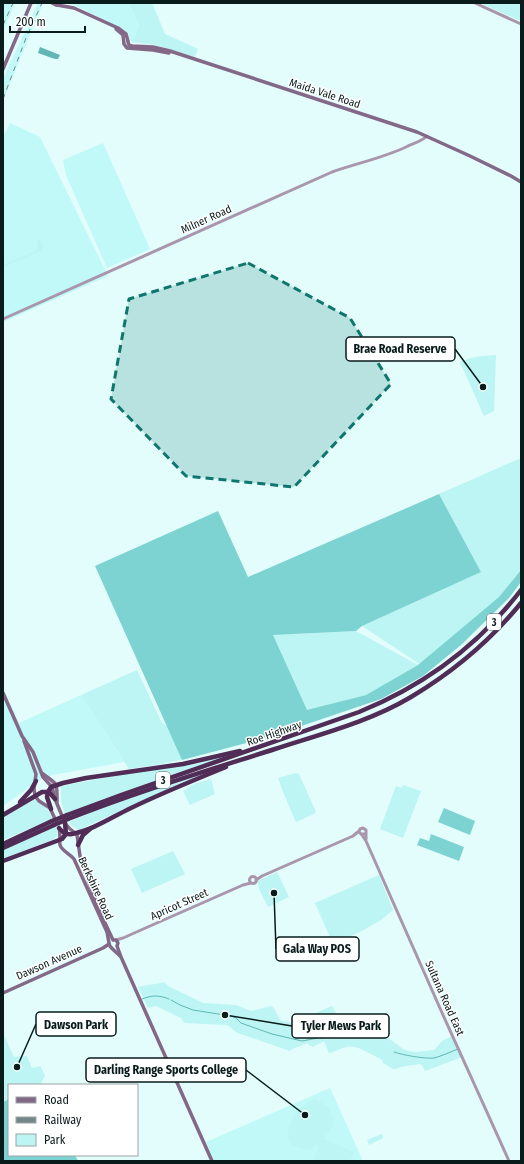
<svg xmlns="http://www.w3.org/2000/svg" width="524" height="1164" font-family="'Fira Sans Condensed',sans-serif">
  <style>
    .built { fill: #c0f9f7 }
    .green { fill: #bcf5f3 }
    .forest { fill: #7dd3d2 }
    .water { fill: #60b7b5 }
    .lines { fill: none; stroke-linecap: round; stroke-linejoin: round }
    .stream { stroke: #60b7b5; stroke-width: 1 }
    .tertiary { stroke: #aa96ac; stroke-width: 3 }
    .secondary { stroke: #846887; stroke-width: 3.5 }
    .motorway { stroke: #512c56; stroke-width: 4.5 }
    .rail { stroke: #728888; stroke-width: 1; stroke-dasharray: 5 5; stroke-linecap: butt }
    .motorway-bridge { stroke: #512c56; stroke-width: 4.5 }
    .marked { fill: #0f766e; fill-opacity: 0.2; stroke: #0f766e; stroke-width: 3; stroke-dasharray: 8 5; stroke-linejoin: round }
    .labels { text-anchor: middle; stroke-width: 3; stroke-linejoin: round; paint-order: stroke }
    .shield { fill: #fff; stroke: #535f5f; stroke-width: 1 }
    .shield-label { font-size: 10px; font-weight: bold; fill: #091b1b }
    .street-label { font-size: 11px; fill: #091b1b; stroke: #fff }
    .leader { fill: none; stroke: #091b1b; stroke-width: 1.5 }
    .callout-dot { fill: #091b1b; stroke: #fff; stroke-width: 1.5 }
    .callout { fill: #fff; stroke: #091b1b; stroke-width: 1.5 }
    .callout-label { font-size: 12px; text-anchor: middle; font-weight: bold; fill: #091b1b }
  </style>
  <rect width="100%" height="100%" fill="#e2fdfc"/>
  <g class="built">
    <polygon points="3,3 15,3 3,32"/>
    <polygon points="38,3 43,3 3,101 3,79"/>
    <polygon points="70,3 129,3 139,25 134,38 130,39 127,32 123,29"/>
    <polygon points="10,123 40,137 108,276 3,322 3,137"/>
    <polygon points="103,143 150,249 107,268 66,175 63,160"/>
    <polygon points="3,688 19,723 81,695 124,762 53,775 38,781 3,806"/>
    <polygon points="330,1088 363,1161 214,1161 206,1142"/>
  </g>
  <g class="green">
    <polygon points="129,3 152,3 165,34 198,49 195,57 155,45 132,42 130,39 134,38 139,25"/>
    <polygon points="480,3 521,3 521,21"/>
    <polygon points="40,239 43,246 41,251 3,267 3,265 37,250 38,245 37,240"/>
    <path d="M496,355L494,411L484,416L460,362C472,356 483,356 496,355Z"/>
    <polygon points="521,458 521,570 499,597 421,665 362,626 481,572 439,494"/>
    <polygon points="356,631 418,665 366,695 307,711 273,635"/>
    <polygon points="137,670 162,723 167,726 184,759 162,764 129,769 81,695"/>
    <path d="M242,752C182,771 123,791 65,814L61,801V786Z"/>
    <polygon points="235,762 139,802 79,830 72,826 69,822 98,809"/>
    <polygon points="296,773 299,774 316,812 314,814 296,822 283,792 278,778"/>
    <polygon points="211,779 215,794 190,805 183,791 194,784"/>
    <polygon points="403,785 421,791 403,838 380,829 396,786 402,788"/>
    <polygon points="34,799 46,807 53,819 3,840 3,818"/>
    <path d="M56,826C58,831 59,835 54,839L3,860V850Z"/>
    <polygon points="173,851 185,874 142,893 131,869"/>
    <polygon points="277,872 289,897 268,907 259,889 258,881"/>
    <polygon points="379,875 393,910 381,920 362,931 333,944 315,903"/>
    <path d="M164,982L168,986L203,1003L236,1005L251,1011L271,1006L273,1007L281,1021C284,1021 287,1022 291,1023C298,1024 304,1021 311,1018V1015L332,1006L339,1018H347L350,1028L370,1027L379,1031L403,1049L408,1051L417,1052L434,1050L437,1047L442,1041L452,1036L462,1057L425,1071L422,1065L420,1064L401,1067L395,1069H393L383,1063L382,1060C374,1056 356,1044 347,1047C340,1048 336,1052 329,1053L324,1041L313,1047L309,1045L308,1043L292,1049L290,1051L238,1033C233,1030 232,1028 226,1025L184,1023L181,1018L156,1006L148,1008L138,987C145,985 159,984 164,982Z"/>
    <polygon points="3,1033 14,1057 27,1056 32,1068 40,1066 45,1075 41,1084 39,1085 9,1085 9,1099 3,1102"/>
    <path d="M315,1099L328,1107L333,1119V1125L324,1139L354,1152L350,1161H318L314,1159L320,1143L308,1150C302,1149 293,1147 289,1141C284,1131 296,1110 304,1105C307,1102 312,1101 315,1099Z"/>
    <polygon points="382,1134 383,1138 369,1145 367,1140"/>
  </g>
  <g class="forest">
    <polygon points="439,494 481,572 362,626 356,631 273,635 307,710 366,695 418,665 499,597 521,570 521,582 509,598 461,645 423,676 381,699 269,737 182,760 95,566 218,511 248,577"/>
    <polygon points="444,808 475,821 470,835 438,822"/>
    <polygon points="431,834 464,847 459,861 417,845 420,838 429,841"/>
    <polygon points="9,1099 9,1155 75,1155 78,1161 3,1161 3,1102"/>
  </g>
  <polygon class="water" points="40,47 60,55 58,59 55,59 38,53"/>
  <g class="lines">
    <g class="stream">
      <path d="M142,999C152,995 159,995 169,999"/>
      <polyline points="171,1000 180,1005 193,1010 231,1016 236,1018 241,1023 272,1034 302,1041 318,1038"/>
      <polyline points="321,1038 345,1032 372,1035"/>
      <path d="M394,1052C403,1055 424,1059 434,1058C442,1056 450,1052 458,1049"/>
    </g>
    <g class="tertiary">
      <polyline points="475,3 521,24"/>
      <path d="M3,319L332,172C357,163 384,158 408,146C415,143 422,141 427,136"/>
      <polyline points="365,834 361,834 359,832 360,829 363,828 366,830 366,839"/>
      <polyline points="362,835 366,841 443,1015 509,1161"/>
      <circle cx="253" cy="880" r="3.5"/>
      <polyline points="256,880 262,876 353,836 359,831"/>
      <polyline points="116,940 123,938 141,930 243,885 251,883"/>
    </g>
    <g class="secondary">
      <polyline points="52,3 56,5 59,4"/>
      <polyline points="57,5 74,8 118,28 126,34 128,41"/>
      <polyline points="116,29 123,35 124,44 127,48 153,50 169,53"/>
      <polyline points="128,42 129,45 132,46 153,47 170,51 417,132 470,156 511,176 521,182"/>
      <polyline points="3,69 31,3"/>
      <polyline points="3,693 22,736 33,752 43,777 52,787 55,799 65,823 69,828 77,835 80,856 85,872 99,910 113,940 116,940 118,943 117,946 121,957 212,1161"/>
      <polyline points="24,741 36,774 34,789 35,796 39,801 50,808 56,821"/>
      <path d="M42,773C58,786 57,780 57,802"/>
      <path d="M59,828C61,834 59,839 60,845C62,851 70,854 74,859L107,932C108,936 109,945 110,946C111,948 118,954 120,956"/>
      <polyline points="3,993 103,948 109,944"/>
    </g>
    <g class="motorway">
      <polyline points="20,802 31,790 36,781"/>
      <polyline points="51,809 47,797 48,792 51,787 63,783 86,778 183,764 240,751"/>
      <polyline points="3,815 42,792 49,792 55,799"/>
      <path d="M67,815L121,795L359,712C423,686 479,645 521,590"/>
      <path d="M68,819C136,792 206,771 275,749C321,734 369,722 411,697C453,672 490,641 521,603"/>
      <path d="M59,828C62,832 67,835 72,834C93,830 112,817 131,808C162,793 194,780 226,767"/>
      <polyline points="3,844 52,821"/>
      <polyline points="78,845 83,835 90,829"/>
      <polyline points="3,848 54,825"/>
      <polyline points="3,861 62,839 66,834 65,823"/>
    </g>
    <g class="rail">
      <polyline points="3,25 13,3"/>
      <polyline points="3,99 26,38 42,3"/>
    </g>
    <g class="motorway-bridge">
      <polyline points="52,821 67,815"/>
      <polyline points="54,825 68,819"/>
    </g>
  </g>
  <path class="marked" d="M248,263L350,318L391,384L294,487L186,476L111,399L129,299Z"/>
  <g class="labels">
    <g class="shield">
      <rect x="487" y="614" width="14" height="16" rx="3"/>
      <rect x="156" y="772" width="14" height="16" rx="3"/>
    </g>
    <g class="shield-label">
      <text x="494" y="626">3</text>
      <text x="163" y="784">3</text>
    </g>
    <g class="street-label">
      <text transform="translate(325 93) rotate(18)" y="4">Maida Vale Road</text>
      <text transform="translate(206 219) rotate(-24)" y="4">Milner Road</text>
      <text transform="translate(274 733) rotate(-19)" y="4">Roe Highway</text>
      <text transform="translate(96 888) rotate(65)" y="4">Berkshire Road</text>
      <text transform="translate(179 904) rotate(-24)" y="4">Apricot Street</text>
      <text transform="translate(49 962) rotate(-24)" y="4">Dawson Avenue</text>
      <text transform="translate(445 998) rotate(66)" y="4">Sultana Road East</text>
    </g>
  </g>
  <path class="leader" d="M483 387L455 349M274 893L276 949M17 1067L36 1024M225 1015L292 1026M305 1115L246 1070"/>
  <g class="callout-dot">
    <circle cx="483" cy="387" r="4"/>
    <circle cx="274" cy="893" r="4"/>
    <circle cx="17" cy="1067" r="4"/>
    <circle cx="225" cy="1015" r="4"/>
    <circle cx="305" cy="1115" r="4"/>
  </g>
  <g class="callout">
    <rect x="346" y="337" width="109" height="24" rx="4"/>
    <rect x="276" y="937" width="83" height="24" rx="4"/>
    <rect x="36" y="1012" width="80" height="24" rx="4"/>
    <rect x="292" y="1014" width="97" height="24" rx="4"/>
    <rect x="86" y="1058" width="160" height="24" rx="4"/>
  </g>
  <g class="callout-label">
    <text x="400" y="353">Brae Road Reserve</text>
    <text x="317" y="953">Gala Way POS</text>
    <text x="76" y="1029">Dawson Park</text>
    <text x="341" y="1030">Tyler Mews Park</text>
    <text x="166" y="1074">Darling Range Sports College</text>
  </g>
  <rect width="524" height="1164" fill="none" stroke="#091b1b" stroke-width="8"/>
  <rect x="8" y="1084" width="130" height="72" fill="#ffffff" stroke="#9da4a4"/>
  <rect x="16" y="1097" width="20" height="6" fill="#846887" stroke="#9da4a4"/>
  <text x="44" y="1104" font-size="12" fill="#091b1b">Road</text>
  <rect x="16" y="1117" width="20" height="6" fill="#728888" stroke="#9da4a4"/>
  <text x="44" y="1124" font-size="12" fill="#091b1b">Railway</text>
  <rect x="16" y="1134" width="20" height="12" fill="#bcf5f3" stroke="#9da4a4"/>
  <text x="44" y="1144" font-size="12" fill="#091b1b">Park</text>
  <path d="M10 26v6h75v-6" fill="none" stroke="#091b1b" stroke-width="2"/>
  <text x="16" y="26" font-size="12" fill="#091b1b" stroke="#ffffff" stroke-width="3" paint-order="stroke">200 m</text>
</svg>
